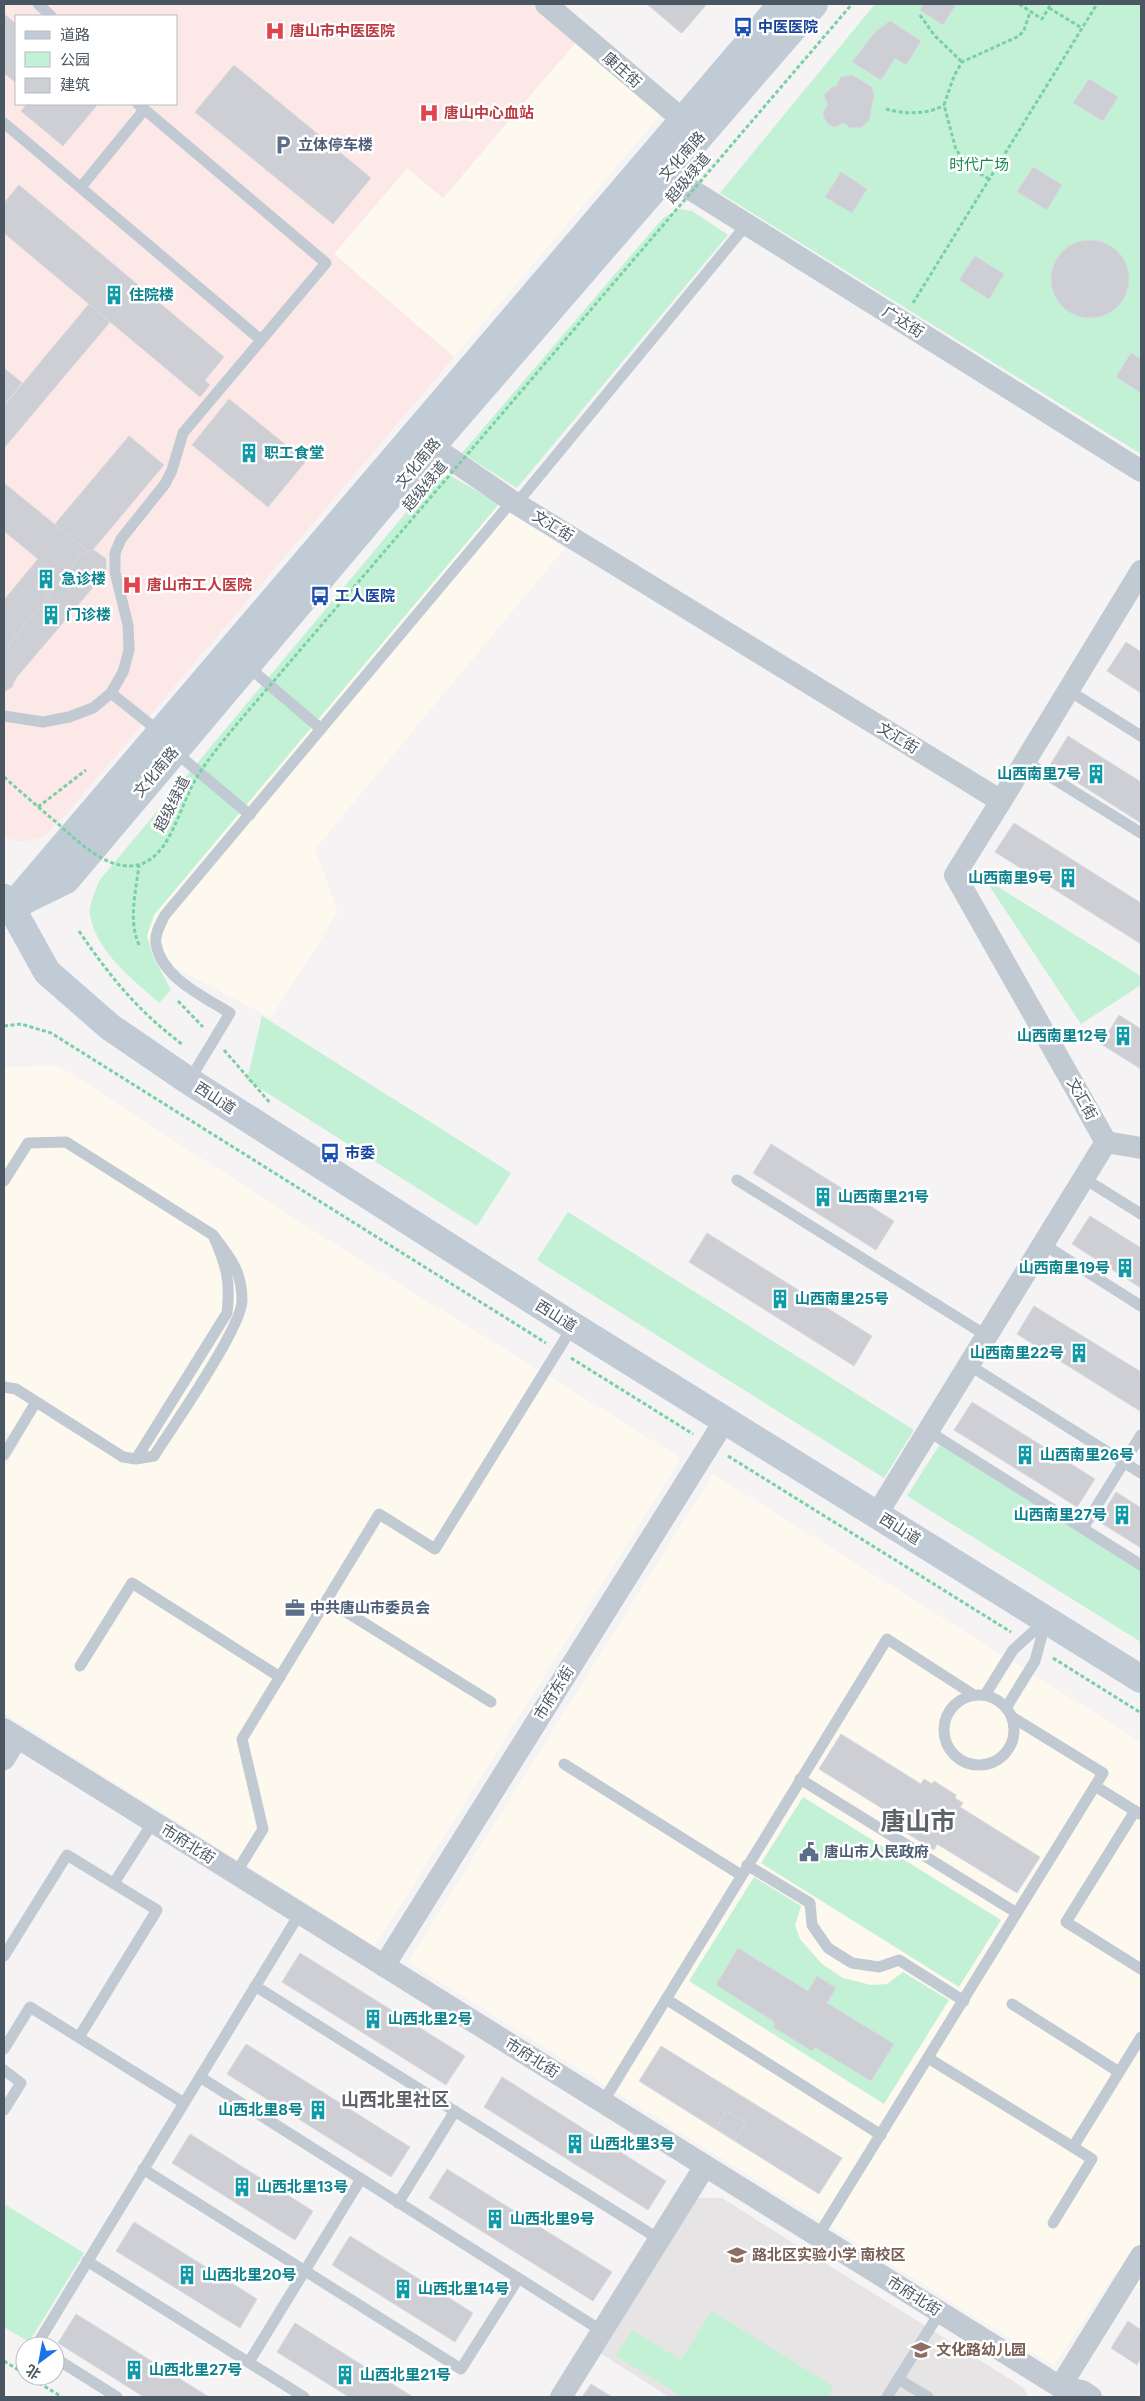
<svg xmlns="http://www.w3.org/2000/svg" width="1145" height="2401" font-family="Inter,'Noto Sans SC',sans-serif">
  <style>
    .commercial { fill: #fdf9ef }
    .education { fill: #e6e4e5 }
    .medical { fill: #fce8e6; fill-rule: evenodd }
    .green { fill: #c3f1d5 }
    .building { fill: #cdcfd5; stroke: #d7d9de }
    .lines { fill: none; stroke-linecap: round; stroke-linejoin: round }
    .path { stroke: #7ad0a6; stroke-width: 3; stroke-dasharray: 4 2.5; stroke-linecap: butt }
    .lane { stroke: #c1cad2; stroke-width: 11 }
    .street { stroke: #c1cad2; stroke-width: 22 }
    .secondary { stroke: #c1cbd6; stroke-width: 28 }
    .path-bridge { stroke: #7ad0a6; stroke-width: 3; stroke-dasharray: 4 2.5; stroke-linecap: butt }
    .labels { text-anchor: middle; stroke-width: 5; stroke-linejoin: round; paint-order: stroke }
    .transit-label { font-size: 15px; font-weight: bold; fill: #164399; stroke: #fff; text-anchor: start }
    .health-label { font-size: 15px; font-weight: bold; fill: #be3a42; stroke: #fff; text-anchor: start }
    .street-label { font-size: 15px; fill: #4a5661; stroke: #fff }
    .service-label { font-size: 15px; font-weight: bold; fill: #4e5e75; stroke: #fff; text-anchor: start }
    .park-label { font-size: 15px; fill: #17864f; stroke: #fff }
    .culture-label { font-size: 15px; font-weight: bold; fill: #0d838f; stroke: #fff; text-anchor: start }
    .education-label { font-size: 15px; font-weight: bold; fill: #785e54; stroke: #fff; text-anchor: start }
    .quarter-label { font-size: 18px; font-weight: bold; fill: #5f6368; stroke: #fff }
    .town-label { font-size: 25px; font-weight: bold; fill: #5f6368; stroke: #fff }
  </style>
  <rect width="100%" height="100%" fill="#f5f3f3"/>
  <g class="commercial">
    <polygon points="577,41 662,113 454,357 333,255 407,168 443,198"/>
    <polygon points="499,504 564,549 315,849 338,912 271,1018 153,956 147,936 154,915"/>
    <polygon points="59,1066 325,1238 681,1458 375,1946 4,1713 4,1469 21,1441 4,1429 4,1067"/>
    <polygon points="713,1474 1141,1742 1141,2291 1114,2274 1054,2366 408,1962"/>
  </g>
  <polygon class="education" points="696,2198 722,2198 1024,2388 1028,2397 669,2397 600,2353"/>
  <path class="medical" d="M4,4H533L577,41L443,198L407,168L334,254L454,357L67,813L42,838L21,842L4,837ZM16,16H176V104H16Z"/>
  <g class="green">
    <polygon points="875,4 1141,4 1141,454 720,193"/>
    <polygon points="679,209 692,211 728,235 517,488 462,453 663,218"/>
    <path d="M451,476L499,504L154,915L147,936L153,956L171,990L159,1003C132,978 97,953 90,915C88,906 96,890 99,881L434,479Z"/>
    <polygon points="984,878 1141,976 1141,985 1081,1024"/>
    <polygon points="262,1016 511,1173 477,1226 247,1080"/>
    <polygon points="568,1212 914,1430 884,1478 537,1260"/>
    <polygon points="940,1444 1141,1571 1141,1642 907,1496"/>
    <polygon points="803,1797 1001,1920 959,1987 761,1863"/>
    <polygon points="754,1877 801,1906 795,1925 800,1939 822,1964 843,1978 871,1985 887,1984 903,1972 949,2000 884,2104 689,1981"/>
    <polygon points="4,2204 84,2253 29,2342 4,2327"/>
    <polygon points="712,2311 834,2387 828,2397 683,2397 616,2356 632,2330 681,2360"/>
  </g>
  <g class="building">
    <polygon points="647,4 705,4 681,33"/>
    <polygon points="648,4 707,4 682,33"/>
    <polygon points="923,4 956,4 943,25 920,10"/>
    <polygon points="4,14 16,24 16,83 4,73"/>
    <polygon points="890,21 921,41 906,65 895,58 881,80 852,62 876,31"/>
    <polygon points="234,65 371,178 333,224 195,112"/>
    <polygon points="852,75 872,87 874,96 869,120 862,127 850,128 844,123 834,127 828,124 824,118 823,112 828,105 824,95 832,87 836,86 841,77"/>
    <polygon points="1089,79 1118,97 1103,121 1073,103"/>
    <polygon points="27,104 98,104 63,146 21,111"/>
    <polygon points="1033,167 1062,185 1047,210 1017,192"/>
    <polygon points="841,172 867,189 852,213 825,197"/>
    <polygon points="19,185 224,357 205,380 210,385 200,397 4,233 4,203"/>
    <circle cx="1090" cy="279" r="39"/>
    <polygon points="975,256 1004,274 989,299 959,280"/>
    <polygon points="89,304 110,322 4,448 4,406"/>
    <polygon points="1131,353 1141,359 1141,393 1116,377"/>
    <polygon points="4,368 22,383 4,405"/>
    <polygon points="229,399 306,461 268,507 192,445"/>
    <polygon points="129,436 164,465 85,559 50,530"/>
    <polygon points="4,483 91,554 4,661 4,600 38,559 4,531"/>
    <polygon points="94,550 106,559 106,572 16,678 12,687 4,692 4,651 81,555 87,551"/>
    <polygon points="1126,642 1141,652 1141,693 1107,671"/>
    <polygon points="1068,736 1141,782 1141,823 1050,765"/>
    <polygon points="1014,823 1141,903 1141,944 995,852"/>
    <polygon points="1119,1015 1141,1029 1141,1069 1101,1044"/>
    <polygon points="771,1144 894,1221 876,1250 753,1173"/>
    <polygon points="1090,1216 1141,1248 1141,1288 1072,1244"/>
    <polygon points="707,1233 872,1336 854,1366 689,1262"/>
    <polygon points="1034,1306 1141,1372 1140,1411 1017,1334"/>
    <polygon points="972,1402 1095,1479 1077,1507 954,1430"/>
    <polygon points="1116,1492 1141,1508 1141,1548 1098,1521"/>
    <polygon points="841,1734 921,1784 924,1779 932,1784 934,1781 956,1795 955,1798 963,1803 960,1807 1040,1857 1017,1893 937,1844 934,1850 895,1826 899,1819 819,1769"/>
    <polygon points="738,1948 808,1991 817,1976 836,1988 827,2003 894,2044 871,2081 815,2047 812,2051 773,2027 775,2022 716,1985"/>
    <polygon points="300,1953 465,2056 446,2085 282,1982"/>
    <polygon points="246,2044 410,2147 391,2177 227,2074"/>
    <polygon points="661,2046 842,2158 819,2194 639,2081"/>
    <polygon points="502,2077 666,2181 648,2210 484,2107"/>
    <polygon points="726,2111 746,2123 735,2140 716,2128"/>
    <polygon points="190,2134 313,2211 295,2240 172,2163"/>
    <polygon points="447,2169 612,2272 593,2301 429,2198"/>
    <polygon points="134,2222 257,2299 240,2328 116,2251"/>
    <polygon points="350,2236 473,2313 455,2342 332,2265"/>
    <polygon points="76,2314 209,2397 144,2397 58,2343"/>
    <polygon points="1128,2321 1141,2330 1141,2358 1137,2365 1111,2348"/>
    <polygon points="295,2323 413,2397 349,2397 277,2352"/>
    <polygon points="591,2384 612,2397 582,2397"/>
  </g>
  <g class="lines">
    <g class="path">
      <polyline points="1019,4 1042,19 1051,4"/>
      <polyline points="1049,8 1082,28"/>
      <polyline points="920,15 934,35 962,62"/>
      <path d="M886,109C903,114 928,115 944,105"/>
      <polyline points="989,179 975,171 956,150 944,105 954,76 962,62 1019,36 1024,30 1030,12"/>
      <polyline points="913,303 1097,4"/>
      <polyline points="38,807 86,770"/>
      <path d="M79,931C111,978 137,1010 183,1045"/>
      <path d="M139,945C128,920 136,891 139,865"/>
      <polyline points="178,1001 203,1027"/>
      <polyline points="4,1026 21,1024 51,1033 546,1343"/>
      <polyline points="224,1050 271,1104"/>
      <polyline points="571,1358 693,1434"/>
      <polyline points="728,1456 1011,1632"/>
      <polyline points="1053,1658 1141,1713"/>
      <polyline points="4,2361 25,2374"/>
      <polyline points="28,2376 62,2397"/>
    </g>
    <g class="lane">
      <polyline points="38,4 51,16"/>
      <polyline points="4,123 261,340"/>
      <polyline points="81,187 144,110"/>
      <polyline points="246,665 321,729"/>
      <polyline points="1068,690 1141,736"/>
      <polyline points="111,693 161,733"/>
      <polyline points="4,716 43,722 69,717 93,708 111,693 123,672 129,650 128,625 115,572 115,553 121,539 165,484 172,470 183,433 326,263 138,104"/>
      <polyline points="174,751 250,815"/>
      <polyline points="1025,761 1141,833"/>
      <path d="M189,1081L230,1013C203,996 162,978 156,944C154,934 161,923 165,915L512,501L521,498L747,224"/>
      <polyline points="1085,1179 1141,1214"/>
      <polyline points="737,1180 987,1336"/>
      <polyline points="4,1181 28,1143 66,1142 213,1235"/>
      <polyline points="1043,1244 1141,1306"/>
      <polyline points="969,1365 1141,1473"/>
      <path d="M4,1387L16,1389L123,1457L136,1459L154,1456C171,1429 243,1326 242,1300C242,1271 230,1257 213,1235C226,1265 231,1280 227,1313L136,1459"/>
      <polyline points="928,1431 1141,1565"/>
      <polyline points="4,1455 36,1402"/>
      <polyline points="1083,1528 1141,1435"/>
      <polyline points="327,1600 491,1702"/>
      <polyline points="80,1666 132,1583 280,1677"/>
      <circle cx="979" cy="1730" r="35"/>
      <polyline points="985,1695 1013,1650 1046,1620"/>
      <polyline points="1006,1708 1035,1661 1046,1620"/>
      <polyline points="564,1764 741,1875"/>
      <polyline points="800,1779 1017,1913"/>
      <polyline points="1095,1786 1140,1814"/>
      <polyline points="1135,1811 1066,1922 1141,1969"/>
      <polyline points="747,1865 810,1903 812,1925 828,1948 852,1963 879,1967 899,1960 964,2001"/>
      <polyline points="236,1873 263,1829 242,1739 379,1514 435,1549 573,1326"/>
      <polyline points="114,1883 153,1822"/>
      <polyline points="4,1956 67,1855 157,1910 79,2037"/>
      <polyline points="255,1986 659,2239"/>
      <polyline points="666,1999 881,2135"/>
      <polyline points="1012,2004 1119,2072"/>
      <polyline points="4,2049 30,2007 184,2103"/>
      <polyline points="928,2058 1073,2147 1141,2037"/>
      <polyline points="4,2070 21,2083 4,2110"/>
      <polyline points="200,2077 602,2331"/>
      <polyline points="603,2102 887,1639 974,1695"/>
      <polyline points="143,2169 461,2369 518,2279"/>
      <polyline points="398,2203 455,2111"/>
      <polyline points="1053,2223 1092,2159 1073,2147"/>
      <polyline points="818,2236 1103,1773 1012,1717"/>
      <polyline points="87,2261 304,2397"/>
      <polyline points="36,2346 300,1913"/>
      <polyline points="55,2358 117,2397"/>
      <polyline points="249,2362 361,2179"/>
      <polyline points="898,2379 928,2397"/>
      <polyline points="887,2397 940,2312"/>
    </g>
    <g class="street">
      <polyline points="546,4 696,131"/>
      <polyline points="666,174 1141,471"/>
      <polyline points="432,446 512,501 1001,801 955,875 1106,1142 1141,1148"/>
      <polyline points="1001,801 1141,571"/>
      <polyline points="877,1514 1106,1142"/>
      <polyline points="4,1729 1060,2387 1071,2397"/>
      <polyline points="4,1759 17,1738"/>
      <polyline points="384,1966 725,1420"/>
      <polyline points="1060,2387 1141,2256"/>
      <polyline points="1060,2387 1082,2391 1091,2397"/>
      <polyline points="561,2397 705,2166"/>
    </g>
    <g class="secondary">
      <polyline points="20,897 782,4"/>
      <polyline points="4,898 11,907 47,972 110,1027 189,1081 573,1326 1141,1679"/>
      <polyline points="11,907 66,880 432,446 814,4"/>
    </g>
    <path class="path-bridge" d="M4,777C21,792 38,807 56,822C84,847 128,891 162,848C175,830 182,806 192,786C204,763 221,744 237,724L852,4"/>
  </g>
  <defs>
    <symbol id="bus-bare" viewBox="-9 -9 18 18"><path d="M-5-6H5V4H4V6H2V4H-2V6H-4V4H-5ZM-3.5-4V0h7V-4ZM-3.5 1.2v1.5H-2V1.2ZM2 1.2v1.5H3.5V1.2Z" fill="#1a4fb4" stroke="#fff" stroke-width="2.5" paint-order="stroke"/></symbol>
    <symbol id="hospital-bare" viewBox="-9 -9 18 18"><path d="M-5-5h3v3.5h4V-5h3V5h-3V1.5h-4V5h-3Z" fill="#e0444e" stroke="#fff" stroke-width="2.5" paint-order="stroke"/></symbol>
    <symbol id="parking-bare" viewBox="-9 -9 18 18"><path d="M-3.5-5.5H1a3.5 3.5 0 0 1 0 7H-1V5.5H-3.5ZM-1-3.4V-.6H.8a1.4 1.4 0 0 0 0-2.8Z" fill="#5c6f8a" stroke="#fff" stroke-width="2.5" paint-order="stroke"/></symbol>
    <symbol id="building-bare" viewBox="-9 -9 18 18"><path d="M-4-6H4V6H1V3H-1V6H-4ZM-2.5-4.3h1.7v1.8h-1.7ZM.8-4.3h1.7v1.8H.8ZM-2.5-1h1.7V.8h-1.7ZM.8-1h1.7V.8H.8Z" fill="#0f9aa8" stroke="#fff" stroke-width="2.5" paint-order="stroke"/></symbol>
    <symbol id="office-bare" viewBox="-9 -9 18 18"><path d="M-6-3h4V-5.5h4V-3h4V5H-6ZM-1-4.5V-3h2v-1.5ZM-6 0V1H6V0Z" fill="#5c6f8a" stroke="#fff" stroke-width="2.5" paint-order="stroke"/></symbol>
    <symbol id="civic-bare" viewBox="-9 -9 18 18"><path d="M-.6-6.5H3V-4.5H.6V-3L4-1V1h2V6H-6V1h2V-1L-.6-3ZM-1.2 2.5V6h2.4V2.5Z" fill="#5c6f8a" stroke="#fff" stroke-width="2.5" paint-order="stroke"/></symbol>
    <symbol id="school-bare" viewBox="-9 -9 18 18"><path d="M0-5L7-2L0 1L-7-2ZM-4 1L0 2.5L4 1V4Q0 6-4 4Z" fill="#8d6e63" stroke="#fff" stroke-width="2.5" paint-order="stroke"/></symbol>
  </defs>
  <g fill-rule="evenodd">
    <use href="#bus-bare" x="729" y="13" width="28" height="28"/>
    <use href="#hospital-bare" x="261" y="17" width="28" height="28"/>
    <use href="#hospital-bare" x="415" y="99" width="28" height="28"/>
    <use href="#parking-bare" x="269" y="131" width="28" height="28"/>
    <use href="#building-bare" x="100" y="281" width="28" height="28"/>
    <use href="#building-bare" x="235" y="439" width="28" height="28"/>
    <use href="#building-bare" x="32" y="565" width="28" height="28"/>
    <use href="#hospital-bare" x="118" y="571" width="28" height="28"/>
    <use href="#bus-bare" x="306" y="582" width="28" height="28"/>
    <use href="#building-bare" x="37" y="601" width="28" height="28"/>
    <use href="#building-bare" x="1082" y="760" width="28" height="28"/>
    <use href="#building-bare" x="1054" y="864" width="28" height="28"/>
    <use href="#building-bare" x="1109" y="1022" width="28" height="28"/>
    <use href="#bus-bare" x="316" y="1139" width="28" height="28"/>
    <use href="#building-bare" x="809" y="1183" width="28" height="28"/>
    <use href="#building-bare" x="1111" y="1254" width="28" height="28"/>
    <use href="#building-bare" x="766" y="1285" width="28" height="28"/>
    <use href="#building-bare" x="1065" y="1339" width="28" height="28"/>
    <use href="#building-bare" x="1011" y="1441" width="28" height="28"/>
    <use href="#building-bare" x="1108" y="1501" width="28" height="28"/>
    <use href="#office-bare" x="281" y="1594" width="28" height="28"/>
    <use href="#civic-bare" x="795" y="1838" width="28" height="28"/>
    <use href="#building-bare" x="359" y="2005" width="28" height="28"/>
    <use href="#building-bare" x="304" y="2096" width="28" height="28"/>
    <use href="#building-bare" x="561" y="2130" width="28" height="28"/>
    <use href="#building-bare" x="228" y="2173" width="28" height="28"/>
    <use href="#building-bare" x="481" y="2205" width="28" height="28"/>
    <use href="#school-bare" x="723" y="2241" width="28" height="28"/>
    <use href="#building-bare" x="173" y="2261" width="28" height="28"/>
    <use href="#building-bare" x="389" y="2275" width="28" height="28"/>
    <use href="#school-bare" x="907" y="2336" width="28" height="28"/>
    <use href="#building-bare" x="120" y="2356" width="28" height="28"/>
    <use href="#building-bare" x="331" y="2361" width="28" height="28"/>
  </g>
  <g class="labels">
    <g class="transit-label">
      <text x="758" y="32">中医医院</text>
      <text x="335" y="601">工人医院</text>
      <text x="345" y="1158">市委</text>
    </g>
    <g class="health-label">
      <text x="290" y="36">唐山市中医医院</text>
      <text x="444" y="118">唐山中心血站</text>
      <text x="147" y="590">唐山市工人医院</text>
    </g>
    <g class="street-label">
      <text transform="translate(622 70) rotate(41)" y="5">康庄街</text>
      <text transform="translate(682 156) rotate(-48)" y="5">文化南路</text>
      <text transform="translate(688 178) rotate(-50)" y="5">超级绿道</text>
      <text transform="translate(903 322) rotate(32)" y="5">广达街</text>
      <text transform="translate(418 463) rotate(-50)" y="5">文化南路</text>
      <text transform="translate(425 486) rotate(-50)" y="5">超级绿道</text>
      <text transform="translate(553 526) rotate(31)" y="5">文汇街</text>
      <text transform="translate(898 738) rotate(31)" y="5">文汇街</text>
      <text transform="translate(156 772) rotate(-50)" y="5">文化南路</text>
      <text transform="translate(172 804) rotate(-63)" y="5">超级绿道</text>
      <text transform="translate(215 1098) rotate(33)" y="5">西山道</text>
      <text transform="translate(1082 1099) rotate(61)" y="5">文汇街</text>
      <text transform="translate(556 1316) rotate(32)" y="5">西山道</text>
      <text transform="translate(900 1529) rotate(32)" y="5">西山道</text>
      <text transform="translate(554 1693) rotate(-58)" y="5">市府东街</text>
      <text transform="translate(188 1844) rotate(32)" y="5">市府北街</text>
      <text transform="translate(532 2058) rotate(32)" y="5">市府北街</text>
      <text transform="translate(914 2296) rotate(32)" y="5">市府北街</text>
    </g>
    <g class="service-label">
      <text x="298" y="150">立体停车楼</text>
      <text x="310" y="1613">中共唐山市委员会</text>
      <text x="824" y="1857">唐山市人民政府</text>
    </g>
    <g class="park-label">
      <text x="979" y="170">时代广场</text>
    </g>
    <g class="culture-label">
      <text x="129" y="300">住院楼</text>
      <text x="264" y="458">职工食堂</text>
      <text x="61" y="584">急诊楼</text>
      <text x="66" y="620">门诊楼</text>
      <text x="1081" y="779" text-anchor="end">山西南里7号</text>
      <text x="1053" y="883" text-anchor="end">山西南里9号</text>
      <text x="1108" y="1041" text-anchor="end">山西南里12号</text>
      <text x="838" y="1202">山西南里21号</text>
      <text x="1110" y="1273" text-anchor="end">山西南里19号</text>
      <text x="795" y="1304">山西南里25号</text>
      <text x="1064" y="1358" text-anchor="end">山西南里22号</text>
      <text x="1040" y="1460">山西南里26号</text>
      <text x="1107" y="1520" text-anchor="end">山西南里27号</text>
      <text x="388" y="2024">山西北里2号</text>
      <text x="303" y="2115" text-anchor="end">山西北里8号</text>
      <text x="590" y="2149">山西北里3号</text>
      <text x="257" y="2192">山西北里13号</text>
      <text x="510" y="2224">山西北里9号</text>
      <text x="202" y="2280">山西北里20号</text>
      <text x="418" y="2294">山西北里14号</text>
      <text x="149" y="2375">山西北里27号</text>
      <text x="360" y="2380">山西北里21号</text>
    </g>
    <g class="education-label">
      <text x="752" y="2260">路北区实验小学 南校区</text>
      <text x="936" y="2355">文化路幼儿园</text>
    </g>
    <g class="quarter-label">
      <text x="395" y="2106">山西北里社区</text>
    </g>
    <g class="town-label">
      <text x="918" y="1830">唐山市</text>
    </g>
  </g>
  <rect width="1145" height="2401" fill="none" stroke="#4a5661" stroke-width="10"/>
  <rect x="15" y="15" width="162" height="90" fill="#ffffff" stroke="#b7bbc0"/>
  <rect x="25" y="31" width="25" height="8" fill="#c1cbd6" stroke="#b7bbc0"/>
  <text x="60" y="40" font-size="15" fill="#4a5661">道路</text>
  <rect x="25" y="52" width="25" height="15" fill="#c3f1d5" stroke="#b7bbc0"/>
  <text x="60" y="65" font-size="15" fill="#4a5661">公园</text>
  <rect x="25" y="78" width="25" height="15" fill="#cdcfd5" stroke="#b7bbc0"/>
  <text x="60" y="90" font-size="15" fill="#4a5661">建筑</text>
  <g transform="translate(40 2361) rotate(212)"><circle r="24" fill="#ffffff" stroke="#b7bbc0"/>
  <path d="M0-4L9 19L0 12L-9 19Z" fill="#1a73e8"/>
  <text y="-8" font-size="14" font-weight="bold" text-anchor="middle" fill="#4a5661">北</text>
  </g>
</svg>
